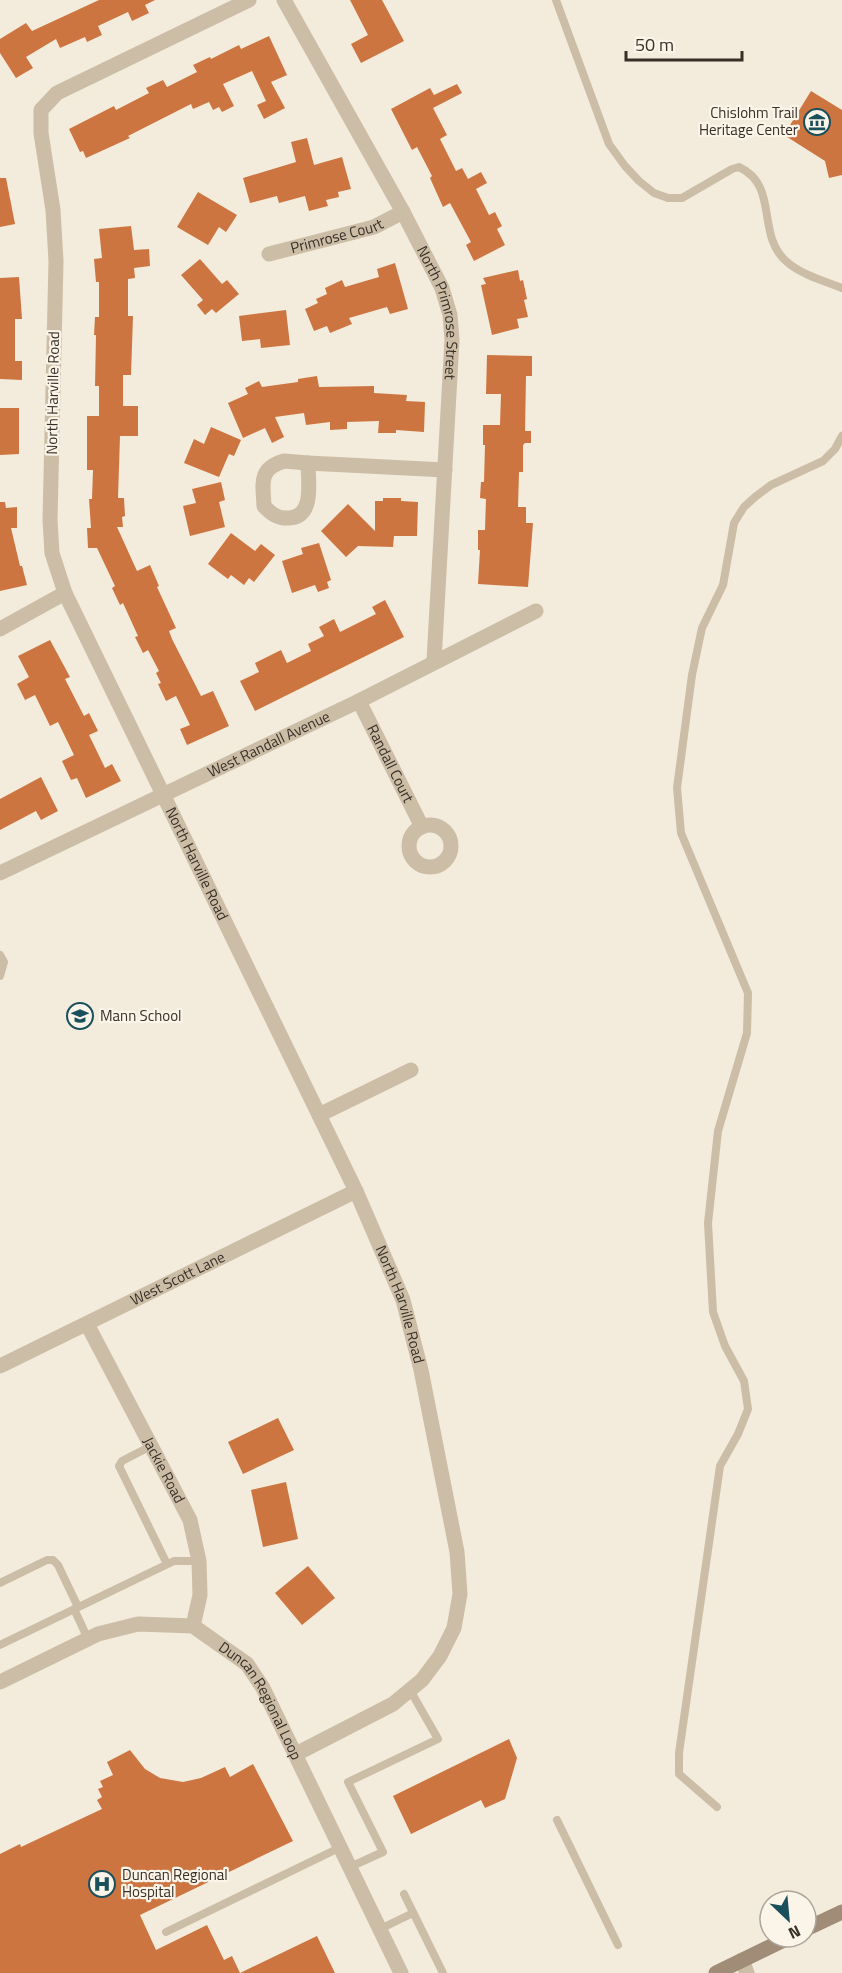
<svg xmlns="http://www.w3.org/2000/svg" width="842" height="1973" font-family="'Titillium Web',sans-serif">
  <style>
    .building { fill: #cd7540 }
    .lines { fill: none; stroke-linecap: round; stroke-linejoin: round }
    .lane { stroke: #ccbda6; stroke-width: 8 }
    .street { stroke: #ccbda6; stroke-width: 15 }
    .secondary { stroke: #a08c77; stroke-width: 15 }
    .labels { text-anchor: middle; stroke-width: 4.5; stroke-linejoin: round; paint-order: stroke }
    .poi-label { font-size: 15px; fill: #382f27; stroke: #fbf4e8; text-anchor: start }
    .street-label { font-size: 15px; fill: #382f27; stroke: #fbf4e8 }
  </style>
  <rect width="100%" height="100%" fill="#f3ebdb"/>
  <g class="building">
    <polygon points="99,0 155,0 145,5 149,13 132,21 128,12 98,26 102,35 87,42 85,37 60,48 56,39 26,57 33,68 16,78 0,53 0,39 26,23 32,31"/>
    <polygon points="350,0 382,0 404,41 361,63 351,44 368,35"/>
    <polygon points="269,36 287,75 271,82 285,108 264,119 257,105 266,101 252,71 223,84 234,106 222,112 219,107 213,110 209,102 193,109 191,104 128,136 130,138 86,158 83,151 80,152 69,129 114,106 116,110 149,93 146,88 163,80 167,87 197,72 193,65 210,57 211,59 239,45 241,49"/>
    <polygon points="457,84 462,93 433,108 447,135 440,139 456,171 462,168 468,179 481,172 487,183 476,189 489,215 495,212 502,226 497,229 505,245 474,261 466,245 471,242 450,203 443,207 430,178 432,176 417,147 412,150 391,109 430,88 434,95"/>
    <polygon points="811,91 842,110 842,175 829,178 825,161 784,135"/>
    <polygon points="307,138 314,165 342,157 351,189 338,192 339,197 326,200 328,206 309,211 305,196 279,203 277,196 250,203 243,178 296,162 291,142"/>
    <polygon points="0,178 6,178 15,224 0,227"/>
    <polygon points="198,192 237,215 226,232 219,227 208,245 177,227"/>
    <polygon points="131,226 134,250 149,249 150,266 134,268 135,278 128,279 128,316 133,316 131,375 123,375 123,406 138,406 138,436 120,436 118,498 124,498 125,516 122,517 123,527 117,527 137,571 150,565 159,586 157,587 176,628 169,631 172,639 201,696 213,691 229,726 187,745 180,729 190,725 176,696 166,701 158,684 161,683 156,673 159,671 148,650 143,653 135,637 138,636 123,603 120,605 112,588 115,586 97,548 88,548 87,528 91,528 89,499 92,499 93,470 87,470 87,416 99,416 99,386 95,386 96,335 94,335 95,317 99,317 99,282 96,282 94,259 102,258 99,229"/>
    <polygon points="200,259 222,284 227,280 239,294 216,313 212,309 205,315 197,305 203,300 181,275"/>
    <polygon points="395,263 408,309 390,314 387,307 349,318 352,324 330,333 327,326 314,331 305,309 318,303 316,299 327,294 325,288 342,280 345,287 379,277 377,269"/>
    <polygon points="518,270 520,281 523,280 527,299 524,300 528,317 517,319 519,328 492,335 481,285 486,284 483,278"/>
    <polygon points="19,277 22,319 15,319 15,361 22,361 22,380 0,379 0,278"/>
    <polygon points="286,310 290,345 261,348 260,339 242,341 239,316"/>
    <polygon points="487,355 532,356 532,376 526,376 525,431 531,431 531,443 525,443 523,445 523,472 519,472 518,507 526,507 526,523 533,523 528,587 478,584 480,550 478,550 478,530 485,530 486,499 480,498 481,482 484,482 485,445 483,445 483,425 500,425 501,394 486,394"/>
    <polygon points="317,376 319,387 374,386 374,393 407,395 406,401 425,402 424,432 396,430 396,433 378,433 379,421 347,422 347,429 330,430 330,422 306,425 304,413 275,417 284,437 272,443 265,428 243,438 228,403 248,394 245,388 259,381 262,387 298,382 298,379"/>
    <polygon points="0,408 19,408 19,454 0,455"/>
    <polygon points="211,427 241,440 234,456 229,454 219,477 184,463 194,439 204,444"/>
    <polygon points="221,482 225,500 219,502 225,527 190,536 183,506 196,503 192,489"/>
    <polygon points="383,498 401,498 401,501 418,502 417,536 394,536 393,547 358,546 346,557 321,531 348,504 375,531 375,501 383,501"/>
    <polygon points="0,502 5,502 6,508 17,507 17,528 11,528 20,566 22,566 27,585 0,591"/>
    <polygon points="231,533 255,551 261,544 275,555 254,582 249,578 244,585 231,575 228,579 208,564"/>
    <polygon points="319,543 331,580 327,582 329,588 318,592 315,585 292,593 282,561 303,554 301,548"/>
    <polygon points="385,600 404,637 255,711 240,681 259,672 255,663 281,650 287,663 311,651 308,644 324,636 319,627 334,619 340,632 376,614 372,607"/>
    <polygon points="50,640 70,677 65,679 84,716 89,713 98,731 89,735 105,768 112,764 121,781 86,798 77,778 71,780 62,761 74,755 58,722 50,726 35,695 25,700 17,684 29,677 18,656"/>
    <polygon points="41,777 58,811 41,820 36,811 0,830 0,799"/>
    <polygon points="278,1418 294,1450 243,1474 228,1442"/>
    <polygon points="286,1482 298,1539 263,1547 251,1490"/>
    <polygon points="308,1566 335,1598 302,1625 275,1593"/>
    <polygon points="509,1739 517,1758 505,1799 485,1808 481,1800 411,1834 393,1796"/>
    <polygon points="130,1750 145,1769 160,1778 183,1782 201,1778 225,1767 230,1777 253,1764 293,1841 140,1915 156,1950 207,1925 224,1960 232,1956 240,1973 0,1973 0,1854 20,1844 21,1847 102,1809 97,1800 102,1797 98,1789 103,1787 100,1781 113,1775 107,1762"/>
    <polygon points="317,1936 335,1973 240,1973"/>
  </g>
  <g class="lines">
    <g class="lane">
      <path d="M556,0L609,144L625,166L639,181L654,193L668,198H682L732,169L739,167C780,186 755,235 787,262C802,275 824,281 842,288"/>
      <polyline points="0,955 4,962 0,976"/>
      <polyline points="151,1446 122,1461 119,1466 167,1564"/>
      <polyline points="0,1583 47,1560 53,1560 58,1565 78,1607"/>
      <polyline points="74,1609 88,1639"/>
      <polyline points="0,1645 174,1561 199,1561"/>
      <polyline points="717,1807 679,1774 679,1753 720,1466 738,1434 748,1409 744,1381 725,1346 713,1312 708,1223 718,1131 747,1033 748,993 681,833 677,788 692,675 702,628 723,585 734,523 744,507 755,497 771,485 823,461 835,449 842,436"/>
      <polyline points="557,1820 618,1945"/>
      <polyline points="350,1867 383,1852 348,1782 438,1739 410,1690"/>
      <polyline points="404,1894 443,1973"/>
      <polyline points="380,1929 413,1913"/>
      <polyline points="166,1932 341,1847"/>
    </g>
    <g class="street">
      <path id="s1" d="M249,0L57,93L41,110V133L53,210L56,261L50,520L52,553L65,593L356,1191L403,1300L421,1370L457,1552L460,1594L454,1628L440,1656L422,1680L393,1704L296,1754"/>
      <path id="s2" d="M284,0L403,212L442,288L450,315L452,340L434,661"/>
      <path id="s3" d="M269,254L374,227L403,212"/>
      <path d="M284,461L308,463C308,481 315,517 289,518C278,519 271,514 264,506C263,483 258,469 284,461Z"/>
      <polyline points="308,463 445,470"/>
      <polyline points="0,629 65,593"/>
      <path id="s4" d="M359,701L422,827"/>
      <circle cx="430" cy="846" r="21"/>
      <path id="s5" d="M0,873L359,701L536,611"/>
      <polyline points="319,1115 411,1070"/>
      <path id="s6" d="M87,1324L190,1520L199,1561L200,1595L193,1626"/>
      <path id="s7" d="M0,1366L356,1191"/>
      <path id="s8" d="M0,1682L98,1634L138,1624L193,1626L247,1664L263,1688L401,1973"/>
      <polyline points="742,1960 747,1973"/>
    </g>
    <g class="secondary">
      <polyline points="806,1929 842,1912"/>
      <polyline points="716,1973 790,1937"/>
    </g>
  </g>
  <defs>
    <symbol id="museum-ring" viewBox="-11 -11 22 22"><circle r="9.5" fill="#fbf4e8" stroke="#1a4f5c" stroke-width="1.5"/><path d="M0-6L6-3V-2H-6V-3ZM-5-1h2V3h-2ZM-1-1h2V3h-2ZM3-1h2V3H3ZM-6 4H6V6H-6Z" fill="#1a4f5c"/></symbol>
    <symbol id="school-ring" viewBox="-11 -11 22 22"><circle r="9.5" fill="#fbf4e8" stroke="#1a4f5c" stroke-width="1.5"/><path d="M0-5L7-2L0 1L-7-2ZM-4 1L0 2.5L4 1V4Q0 6-4 4Z" fill="#1a4f5c"/></symbol>
    <symbol id="hospital-ring" viewBox="-11 -11 22 22"><circle r="9.5" fill="#fbf4e8" stroke="#1a4f5c" stroke-width="1.5"/><path d="M-5-5h3v3.5h4V-5h3V5h-3V1.5h-4V5h-3Z" fill="#1a4f5c"/></symbol>
  </defs>
  <g fill-rule="evenodd">
    <use href="#museum-ring" x="802" y="107" width="30" height="30"/>
    <use href="#school-ring" x="65" y="1001" width="30" height="30"/>
    <use href="#hospital-ring" x="87" y="1869" width="30" height="30"/>
  </g>
  <g class="labels">
    <g class="poi-label">
      <text x="798" y="118" text-anchor="end">Chislohm Trail<tspan x="798" dy="17">Heritage Center</tspan></text>
      <text x="100" y="1021">Mann School</text>
      <text x="122" y="1880">Duncan Regional<tspan x="122" dy="17">Hospital</tspan></text>
    </g>
    <g class="street-label">
      <text dy="5" stroke="none"><textPath href="#s3" startOffset="70">Primrose Court</textPath></text>
      <text dy="5" stroke="none"><textPath href="#s2" startOffset="352">North Primrose Street</textPath></text>
      <text transform="translate(53 393) rotate(-89)" y="5">North Harville Road</text>
      <text dy="5" stroke="none"><textPath href="#s5" startOffset="298">West Randall Avenue</textPath></text>
      <text dy="5" stroke="none"><textPath href="#s4" startOffset="70">Randall Court</textPath></text>
      <text dy="5" stroke="none"><textPath href="#s1" startOffset="1024">North Harville Road</textPath></text>
      <text dy="5" stroke="none"><textPath href="#s7" startOffset="198">West Scott Lane</textPath></text>
      <text dy="5" stroke="none"><textPath href="#s1" startOffset="1510">North Harville Road</textPath></text>
      <text dy="5" stroke="none"><textPath href="#s6" startOffset="165">Jackie Road</textPath></text>
      <text dy="5" stroke="none"><textPath href="#s8" startOffset="309">Duncan Regional Loop</textPath></text>
    </g>
  </g>
  <g transform="translate(788 1919) rotate(154)"><circle r="28" fill="#fbf4e8" stroke="#ada59b" stroke-width="1.5"/>
  <path d="M0-4.5L10 22L0 15L-10 22Z" fill="#1a4f5c"/>
  <text y="-9" font-size="16" font-weight="bold" text-anchor="middle" fill="#382f27">N</text>
  </g>
  <path d="M626 51v9h116v-9" fill="none" stroke="#382f27" stroke-width="3"/>
  <text x="635" y="51" font-size="18" fill="#382f27" stroke="#fbf4e8" stroke-width="4.5" paint-order="stroke">50 m</text>
</svg>
